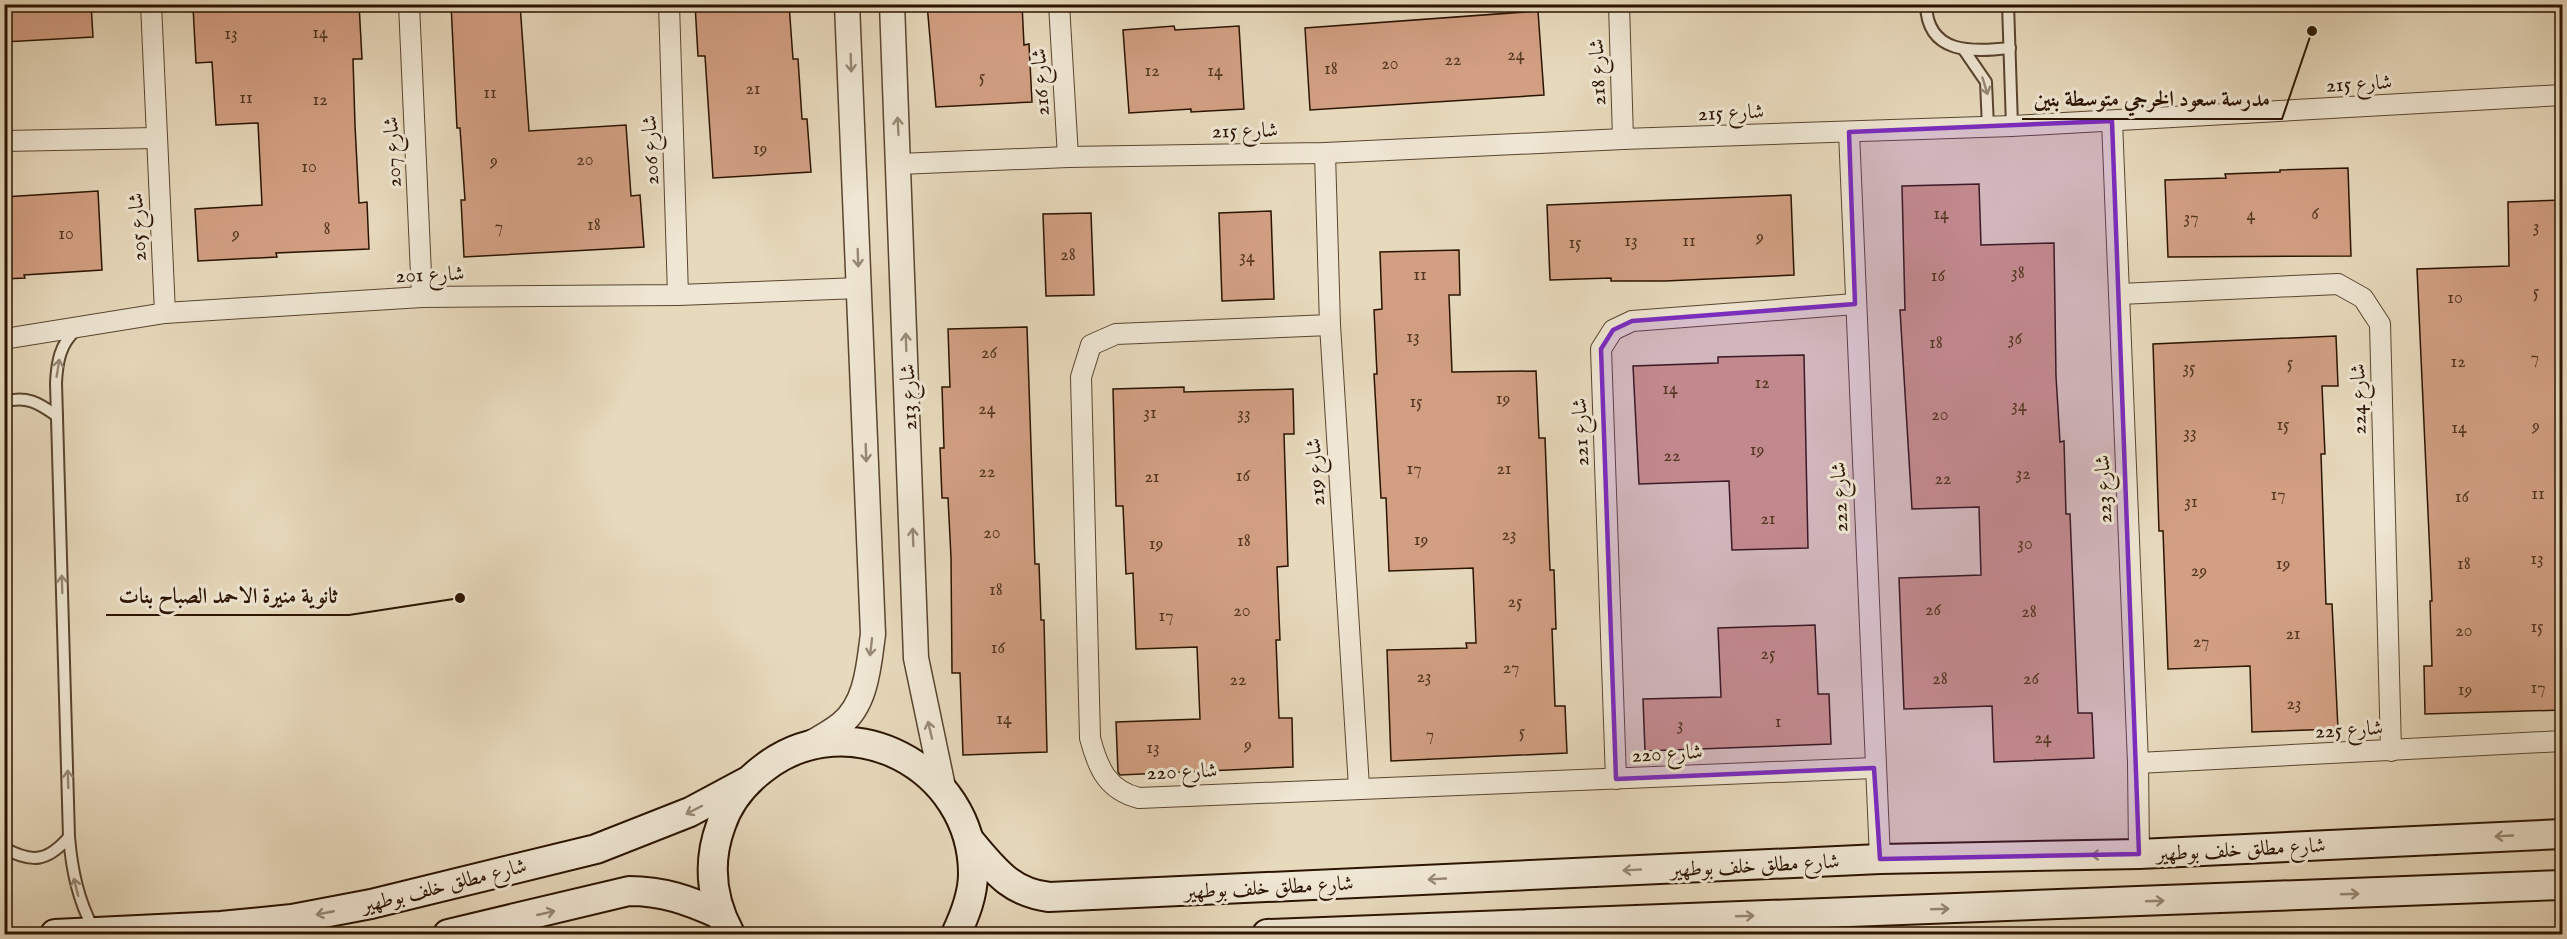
<svg xmlns="http://www.w3.org/2000/svg" width="2567" height="939" font-family="'IM FELL English',Amiri,serif">
  <style>
    .building { fill: #d29f83; stroke: #2b1400; stroke-width: 1.5 }
    .lines { fill: none; stroke-linecap: round; stroke-linejoin: round }
    .service-casing { stroke: #5a452f; stroke-width: 14 }
    .minor-casing { stroke: #5a452f; stroke-width: 22 }
    .tertiary-casing { stroke: #5a452f; stroke-width: 27 }
    .secondary-casing { stroke: #2b1400; stroke-width: 32 }
    .service { stroke: #efe6d3; stroke-width: 10 }
    .minor { stroke: #efe6d3; stroke-width: 20 }
    .tertiary { stroke: #efe6d3; stroke-width: 24 }
    .secondary { stroke: #efe6d3; stroke-width: 28 }
    .oneway { stroke: #978874 }
    .marked { fill: #7b2cbf; fill-opacity: 0.2; stroke: #7b2cbf; stroke-width: 4.5; stroke-linejoin: round }
    .labels { text-anchor: middle; stroke-width: 6; stroke-linejoin: round; paint-order: stroke }
    .number-label { font-size: 18px; fill: #553721 }
    .street-label { font-size: 21px; fill: #2b1400; stroke: #efe6d3 }
    .leader { fill: none; stroke: #2b1400; stroke-width: 2 }
    .callout-dot { fill: #2b1400; stroke: #efe6d3; stroke-width: 2 }
    .callout-label { font-size: 22px; text-anchor: middle; font-weight: bold; fill: #2b1400; stroke: #efe6d3; stroke-width: 6; stroke-linejoin: round; paint-order: stroke }
  </style>
  <rect width="100%" height="100%" fill="#e7d9bc"/>
  <filter id="stains"><feTurbulence type="fractalNoise" baseFrequency=".00333" numOctaves="4"/><feColorMatrix values="0 0 0 0 .2 0 0 0 0 .09 0 0 0 0 .02 0 0 0 .5 -.17"/></filter>
  <radialGradient id="worn" r=".72"><stop offset=".6" stop-color="#630" stop-opacity="0"/><stop offset="1" stop-color="#630" stop-opacity=".3"/></radialGradient>
  <g class="building">
    <polygon points="4,4 91,4 93,37 4,42"/>
    <polygon points="235,4 359,4 362,59 353,59 355,125 359,203 367,202 369,249 276,253 277,257 198,261 195,209 262,205 258,123 216,125 212,62 196,63 193,7"/>
    <polygon points="451,4 520,4 529,131 626,125 631,196 640,195 644,247 464,257 461,200 465,200 460,128 457,128"/>
    <polygon points="695,4 789,4 793,59 798,59 802,119 807,119 811,172 713,178 705,56 698,56"/>
    <polygon points="927,4 1022,4 1024,45 1029,44 1032,102 936,107"/>
    <polygon points="1538,11 1544,95 1310,110 1305,28"/>
    <polygon points="1174,26 1175,30 1239,26 1244,109 1191,112 1191,109 1129,113 1123,30"/>
    <polygon points="2348,168 2351,256 2168,257 2165,180 2226,178 2225,174 2280,172 2280,170"/>
    <polygon points="1979,184 1981,245 2054,243 2056,376 2060,442 2064,441 2066,514 2070,514 2078,713 2092,713 2094,758 1994,762 1992,706 1904,709 1899,578 1981,575 1979,507 1912,509 1900,310 1905,310 1902,186"/>
    <polygon points="98,191 102,270 24,275 25,278 4,279 4,197"/>
    <polygon points="1791,195 1794,275 1665,281 1611,281 1611,278 1550,280 1547,205"/>
    <polygon points="2562,200 2562,710 2425,714 2424,666 2432,666 2430,601 2432,601 2417,269 2509,266 2508,202"/>
    <polygon points="1271,211 1274,299 1222,301 1219,213"/>
    <polygon points="1091,213 1094,295 1046,296 1043,214"/>
    <polygon points="1459,250 1460,295 1449,295 1452,372 1536,371 1539,438 1545,438 1550,570 1554,570 1556,629 1552,629 1555,706 1565,706 1567,753 1391,761 1387,650 1467,648 1466,643 1476,643 1473,568 1389,571 1386,498 1381,498 1374,374 1377,374 1374,310 1382,309 1380,252"/>
    <polygon points="1027,327 1035,564 1039,564 1041,620 1044,620 1047,752 963,755 960,673 952,673 951,557 948,498 942,498 940,448 944,448 942,387 950,387 948,329"/>
    <polygon points="2336,336 2338,386 2322,386 2325,454 2321,454 2326,604 2332,604 2338,729 2252,732 2250,666 2168,669 2163,531 2159,531 2153,344"/>
    <polygon points="1804,355 1808,548 1732,550 1729,481 1639,484 1633,366 1718,363 1718,357"/>
    <polygon points="1184,387 1184,392 1293,389 1294,434 1284,434 1288,566 1277,567 1280,640 1276,640 1279,718 1292,718 1293,767 1120,775 1118,772 1116,722 1200,719 1197,647 1136,649 1133,573 1126,574 1123,506 1116,506 1113,389"/>
    <polygon points="1815,625 1818,694 1829,694 1831,744 1645,751 1643,699 1721,697 1718,628"/>
  </g>
  <g class="lines">
    <defs>
      <g id="service">
        <path d="M1926,4C1927,55 1973,52 2010,48"/>
        <polyline points="2008,4 2012,126"/>
        <polyline points="1964,50 1986,82 1988,127"/>
        <path d="M76,330C60,344 57,362 56,383L69,837C72,871 78,900 94,930"/>
        <path d="M4,402C26,395 39,403 57,416"/>
        <path d="M4,848C33,864 48,861 69,837"/>
      </g>
      <g id="minor">
        <polyline points="151,4 165,313"/>
        <polyline points="409,4 422,297"/>
        <polyline points="669,4 678,295"/>
        <polyline points="1059,4 1068,157"/>
        <polyline points="1619,4 1623,139"/>
        <polyline points="2112,121 2138,763 2139,854"/>
        <polyline points="1849,132 1880,859"/>
        <polyline points="4,141 156,138"/>
        <polyline points="1325,153 1330,325 1359,787"/>
        <polyline points="899,164 1068,157 1325,153 1623,139 2012,126 2562,95"/>
        <polyline points="2120,294 2338,284 2363,298 2380,324 2391,751"/>
        <path d="M1330,325L1116,334L1091,345L1081,377L1090,738C1098,768 1107,790 1139,798L1874,768"/>
        <polyline points="4,339 165,313 422,297 678,295 859,288"/>
        <polyline points="2138,763 2562,741"/>
        <polyline points="1616,779 1601,349 1613,330 1632,321 1855,304"/>
      </g>
      <g id="tertiary">
        <polyline points="892,4 916,658 943,787"/>
        <path d="M809,744C820,738 831,732 841,724C867,704 869,663 873,634L847,4"/>
      </g>
      <g id="secondary">
        <path d="M969,840C994,869 1009,892 1049,897L1880,859L2139,854L2562,834"/>
        <polyline points="55,934 221,926 292,919 371,904 596,849 690,812 746,782"/>
        <path d="M448,934L629,891C663,891 688,900 719,914"/>
        <path d="M730,934C711,899 707,863 721,825C729,801 744,783 764,768C849,702 973,767 973,874C973,895 965,915 956,934"/>
        <polyline points="1267,934 2562,885"/>
      </g>
    </defs>
    <use href="#service" class="service-casing"/>
    <use href="#minor" class="minor-casing"/>
    <use href="#tertiary" class="tertiary-casing"/>
    <use href="#secondary" class="secondary-casing"/>
    <use href="#service" class="service"/>
    <use href="#minor" class="minor"/>
    <use href="#tertiary" class="tertiary"/>
    <use href="#secondary" class="secondary"/>
  </g>
  <defs><path id="oneway-shaft" d="M-6 0H5M1.5-3L5.5 0L1.5 3" fill="none" stroke-width="1.6" stroke-linecap="round" stroke-linejoin="round" transform="scale(1.5)"/></defs>
  <g class="oneway">
    <use href="#oneway-shaft" transform="translate(851 63) rotate(88)"/>
    <use href="#oneway-shaft" transform="translate(1985 86) rotate(73)"/>
    <use href="#oneway-shaft" transform="translate(898 126) rotate(-93)"/>
    <use href="#oneway-shaft" transform="translate(858 258) rotate(88)"/>
    <use href="#oneway-shaft" transform="translate(906 342) rotate(-92)"/>
    <use href="#oneway-shaft" transform="translate(58 368) rotate(-81)"/>
    <use href="#oneway-shaft" transform="translate(866 453) rotate(88)"/>
    <use href="#oneway-shaft" transform="translate(913 537) rotate(-92)"/>
    <use href="#oneway-shaft" transform="translate(62 584) rotate(-92)"/>
    <use href="#oneway-shaft" transform="translate(871 647) rotate(97)"/>
    <use href="#oneway-shaft" transform="translate(930 730) rotate(-103)"/>
    <use href="#oneway-shaft" transform="translate(68 779) rotate(-92)"/>
    <use href="#oneway-shaft" transform="translate(694 810) rotate(153)"/>
    <use href="#oneway-shaft" transform="translate(2504 836) rotate(177)"/>
    <use href="#oneway-shaft" transform="translate(2100 855) rotate(179)"/>
    <use href="#oneway-shaft" transform="translate(1632 870) rotate(177)"/>
    <use href="#oneway-shaft" transform="translate(1437 879) rotate(177)"/>
    <use href="#oneway-shaft" transform="translate(76 887) rotate(-104)"/>
    <use href="#oneway-shaft" transform="translate(2350 894) rotate(-2)"/>
    <use href="#oneway-shaft" transform="translate(2155 901) rotate(-2)"/>
    <use href="#oneway-shaft" transform="translate(1940 909) rotate(-2)"/>
    <use href="#oneway-shaft" transform="translate(325 913) rotate(169)"/>
    <use href="#oneway-shaft" transform="translate(546 913) rotate(-13)"/>
    <use href="#oneway-shaft" transform="translate(1745 916) rotate(-2)"/>
  </g>
  <path class="marked" d="M2112,121L2139,854L1880,859L1874,768L1616,779L1601,349L1613,330L1632,321L1855,304L1849,132Z"/>
  <g class="labels">
    <g class="number-label">
      <text x="320" y="38">14</text>
      <text x="231" y="39">13</text>
      <text x="1516" y="60">24</text>
      <text x="1453" y="65">22</text>
      <text x="1390" y="69">20</text>
      <text x="1331" y="74">18</text>
      <text x="1152" y="76">12</text>
      <text x="1215" y="76">14</text>
      <text x="982" y="82">5</text>
      <text x="753" y="94">21</text>
      <text x="490" y="98">11</text>
      <text x="246" y="103">11</text>
      <text x="320" y="105">12</text>
      <text x="760" y="154">19</text>
      <text x="585" y="165">20</text>
      <text x="494" y="166">9</text>
      <text x="309" y="172">10</text>
      <text x="1941" y="219">14</text>
      <text x="2315" y="219">6</text>
      <text x="2251" y="220">4</text>
      <text x="2191" y="223">37</text>
      <text x="594" y="230">18</text>
      <text x="499" y="232">7</text>
      <text x="2536" y="232">3</text>
      <text x="327" y="234">8</text>
      <text x="66" y="239">10</text>
      <text x="236" y="239">9</text>
      <text x="1760" y="242">9</text>
      <text x="1631" y="246">13</text>
      <text x="1689" y="246">11</text>
      <text x="1575" y="248">15</text>
      <text x="1068" y="260">28</text>
      <text x="1247" y="262">34</text>
      <text x="2018" y="278">38</text>
      <text x="1420" y="280">11</text>
      <text x="1938" y="281">16</text>
      <text x="2536" y="297">5</text>
      <text x="2455" y="303">10</text>
      <text x="1413" y="342">13</text>
      <text x="2015" y="344">36</text>
      <text x="1936" y="348">18</text>
      <text x="989" y="358">26</text>
      <text x="2535" y="363">7</text>
      <text x="2458" y="367">12</text>
      <text x="2290" y="368">5</text>
      <text x="2189" y="373">35</text>
      <text x="1762" y="388">12</text>
      <text x="1670" y="394">14</text>
      <text x="1503" y="404">19</text>
      <text x="1416" y="407">15</text>
      <text x="2019" y="411">34</text>
      <text x="987" y="414">24</text>
      <text x="1150" y="418">31</text>
      <text x="1244" y="419">33</text>
      <text x="1940" y="420">20</text>
      <text x="2283" y="430">15</text>
      <text x="2536" y="431">9</text>
      <text x="2459" y="433">14</text>
      <text x="2190" y="438">33</text>
      <text x="1757" y="455">19</text>
      <text x="1672" y="461">22</text>
      <text x="1414" y="474">17</text>
      <text x="1504" y="474">21</text>
      <text x="987" y="477">22</text>
      <text x="2023" y="479">32</text>
      <text x="1243" y="481">16</text>
      <text x="1152" y="482">21</text>
      <text x="1943" y="484">22</text>
      <text x="2538" y="499">11</text>
      <text x="2278" y="500">17</text>
      <text x="2462" y="502">16</text>
      <text x="2191" y="507">31</text>
      <text x="1768" y="524">21</text>
      <text x="992" y="538">20</text>
      <text x="1509" y="540">23</text>
      <text x="1421" y="545">19</text>
      <text x="1244" y="546">18</text>
      <text x="1156" y="549">19</text>
      <text x="2025" y="549">30</text>
      <text x="2537" y="564">13</text>
      <text x="2283" y="569">19</text>
      <text x="2464" y="569">18</text>
      <text x="2199" y="576">29</text>
      <text x="996" y="595">18</text>
      <text x="1515" y="607">25</text>
      <text x="1933" y="615">26</text>
      <text x="1242" y="616">20</text>
      <text x="2029" y="617">28</text>
      <text x="1166" y="621">17</text>
      <text x="2537" y="632">15</text>
      <text x="2464" y="636">20</text>
      <text x="2293" y="639">21</text>
      <text x="2201" y="647">27</text>
      <text x="998" y="653">16</text>
      <text x="1768" y="659">25</text>
      <text x="1511" y="673">27</text>
      <text x="1424" y="682">23</text>
      <text x="1940" y="684">28</text>
      <text x="2031" y="684">26</text>
      <text x="1238" y="685">22</text>
      <text x="2538" y="693">17</text>
      <text x="2465" y="695">19</text>
      <text x="2294" y="709">23</text>
      <text x="1004" y="724">14</text>
      <text x="1778" y="727">1</text>
      <text x="1680" y="730">3</text>
      <text x="1522" y="737">5</text>
      <text x="1430" y="740">7</text>
      <text x="2043" y="743">24</text>
      <text x="1248" y="750">9</text>
      <text x="1153" y="753">13</text>
    </g>
    <g class="street-label">
      <text transform="translate(1597 72) rotate(-92)" y="7">شارع 218</text>
      <text transform="translate(1040 82) rotate(-93)" y="7">شارع 216</text>
      <text transform="translate(2359 83) rotate(-3)" y="7">شارع 215</text>
      <text transform="translate(1731 112) rotate(-2)" y="7">شارع 215</text>
      <text transform="translate(1245 130) rotate(-1)" y="7">شارع 215</text>
      <text transform="translate(650 150) rotate(-92)" y="7">شارع 206</text>
      <text transform="translate(392 152) rotate(-93)" y="7">شارع 207</text>
      <text transform="translate(137 227) rotate(-93)" y="7">شارع 205</text>
      <text transform="translate(430 274) rotate(-2)" y="7">شارع 201</text>
      <text transform="translate(908 397) rotate(-92)" y="7">شارع 213</text>
      <text transform="translate(2358 399) rotate(-91)" y="7">شارع 224</text>
      <text transform="translate(1580 432) rotate(-92)" y="7">شارع 221</text>
      <text transform="translate(1315 472) rotate(-94)" y="7">شارع 219</text>
      <text transform="translate(2103 489) rotate(-92)" y="7">شارع 223</text>
      <text transform="translate(1839 497) rotate(-92)" y="7">شارع 222</text>
      <text transform="translate(2349 729) rotate(-3)" y="7">شارع 225</text>
      <text transform="translate(1667 753) rotate(-3)" y="7">شارع 220</text>
      <text transform="translate(1182 771) rotate(-2)" y="7">شارع 220</text>
      <text transform="translate(2241 849) rotate(-3)" y="7">شارع مطلق خلف بوطهير</text>
      <text transform="translate(1755 865) rotate(-3)" y="7">شارع مطلق خلف بوطهير</text>
      <text transform="translate(444 885) rotate(-14)" y="7">شارع مطلق خلف بوطهير</text>
      <text transform="translate(1269 887) rotate(-3)" y="7">شارع مطلق خلف بوطهير</text>
    </g>
  </g>
  <path class="leader" d="M2312 31L2282 119H2022M460 598L349 615H106"/>
  <g class="callout-dot">
    <circle cx="2312" cy="31" r="6"/>
    <circle cx="460" cy="598" r="6"/>
  </g>
  <g class="callout-label">
    <text x="2152" y="106">مدرسة سعود الخرجي متوسطة بنين</text>
    <text x="228" y="603">ثانوية منيرة الاحمد الصباح بنات</text>
  </g>
  <rect width="2567" height="939" fill="none" stroke="#e7d9bc" stroke-width="24"/>
  <rect x="6" y="6" width="2555" height="927" fill="none" stroke="#2b1400" stroke-width="3"/>
  <rect x="12" y="12" width="2543" height="915" fill="none" stroke="#2b1400" stroke-width="1.5"/>
  <rect width="100%" height="100%" filter="url(#stains)"/>
  <rect width="100%" height="100%" fill="url(#worn)"/>
</svg>
